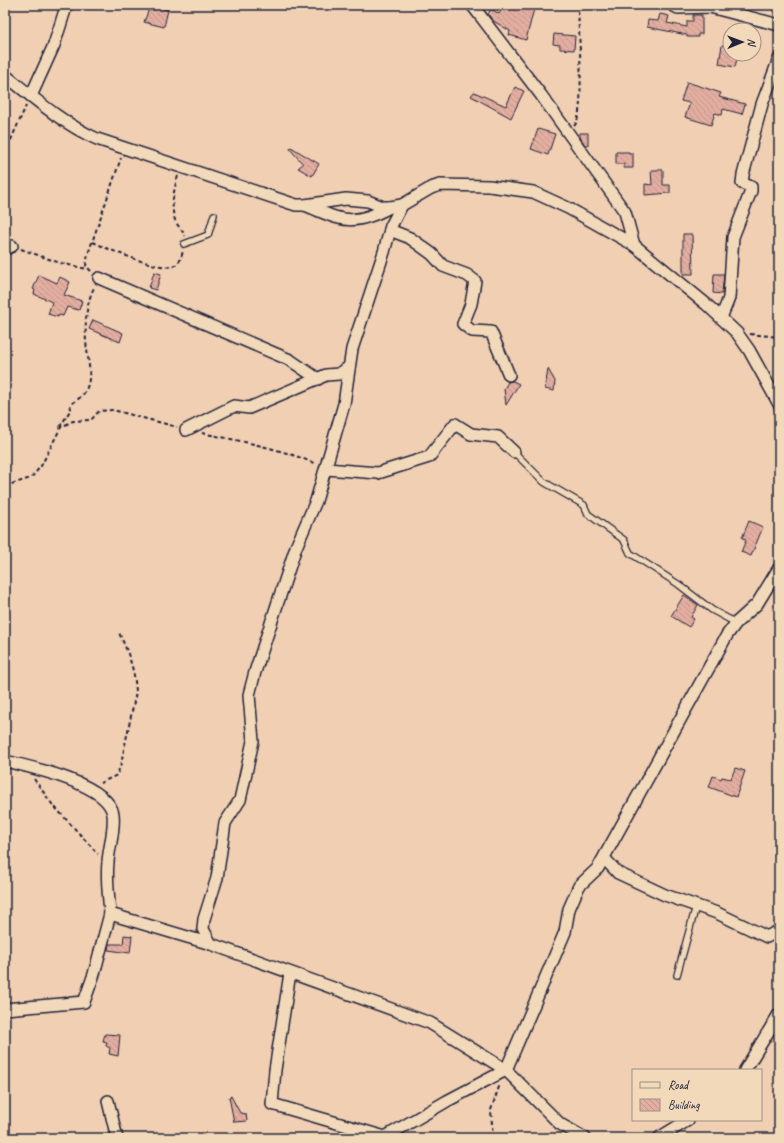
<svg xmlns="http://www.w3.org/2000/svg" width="784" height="1143" font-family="Caveat,sans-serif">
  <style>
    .building { fill: url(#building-back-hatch); stroke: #22223b }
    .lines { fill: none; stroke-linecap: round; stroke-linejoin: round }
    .service-casing { stroke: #22223b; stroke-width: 8 }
    .minor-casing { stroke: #22223b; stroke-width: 14 }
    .path { stroke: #22223b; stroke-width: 2; stroke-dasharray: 4 3; stroke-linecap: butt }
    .service { stroke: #f1d9b9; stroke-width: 5.5 }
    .minor { stroke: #f1d9b9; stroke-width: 11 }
  </style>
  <defs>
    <pattern id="building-back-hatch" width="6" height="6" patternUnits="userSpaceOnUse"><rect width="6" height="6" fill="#e3aea0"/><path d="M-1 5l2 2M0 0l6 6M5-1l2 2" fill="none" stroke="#c2958b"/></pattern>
  </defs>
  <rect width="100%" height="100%" fill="#f0cfb3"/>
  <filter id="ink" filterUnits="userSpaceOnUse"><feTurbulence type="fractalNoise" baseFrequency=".025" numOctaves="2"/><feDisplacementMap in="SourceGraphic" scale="8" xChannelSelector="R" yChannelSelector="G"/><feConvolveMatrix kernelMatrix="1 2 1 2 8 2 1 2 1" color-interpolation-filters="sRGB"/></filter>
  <g filter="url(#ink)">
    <g class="building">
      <polygon points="504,5 535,5 526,40 509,35 510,31 492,20 488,14 491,9 499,14"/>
      <polygon points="150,6 168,10 164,27 144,22"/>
      <polygon points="660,14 669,16 667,23 687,27 687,21 693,21 693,15 702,15 702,34 698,34 698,37 687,37 687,35 647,27 648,20 658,21"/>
      <polygon points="554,34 575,36 574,50 560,49 560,45 553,44"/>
      <polygon points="722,45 730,46 730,54 738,54 735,67 719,64"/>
      <polygon points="687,82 721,93 719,97 745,104 742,114 723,109 722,115 715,113 711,125 685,117 690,103 681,101"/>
      <polygon points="515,87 524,91 511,118 471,96 474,92 506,106"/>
      <polygon points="538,129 555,134 548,155 531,149"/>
      <polygon points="580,133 588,133 588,145 585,145 580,137"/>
      <polygon points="291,147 319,164 312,176 298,168 303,164 290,149"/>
      <polygon points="616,152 629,152 629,154 633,154 633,168 624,168 624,164 616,164"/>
      <polygon points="651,170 663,170 663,185 670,185 670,193 645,195 645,184 652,185"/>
      <polygon points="683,234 692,234 693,274 683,274"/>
      <polygon points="154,272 161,274 156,290 149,288"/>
      <polygon points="714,274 724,274 722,294 713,293"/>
      <polygon points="39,275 57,283 60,277 70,282 64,295 82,301 79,310 67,307 63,316 59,315 58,317 48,314 52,302 34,294 35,290 33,289"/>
      <polygon points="93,320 123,333 120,342 89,329"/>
      <polygon points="548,369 555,381 554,391 545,389"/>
      <polygon points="513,381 519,384 506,405 504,389 508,382"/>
      <polygon points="749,521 763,527 751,556 741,552 746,540 742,538"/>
      <polygon points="684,595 698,605 691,617 694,619 689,627 671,616"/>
      <polygon points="735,768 745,771 736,797 709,787 713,776 721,779 722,777 731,779"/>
      <polygon points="124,935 132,936 130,953 108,950 109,944 123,944"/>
      <polygon points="105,1034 120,1035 118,1056 109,1054 110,1048 106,1046 107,1042 103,1041"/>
      <polygon points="231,1096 240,1113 246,1114 247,1121 234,1122 229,1097"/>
    </g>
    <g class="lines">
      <defs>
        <g id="service">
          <polyline points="184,244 208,235 214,215"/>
          <polyline points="514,452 544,482 584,505 588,514 624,540 630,553 678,584 712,610 736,623"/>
          <polyline points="677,975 696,906"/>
        </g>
        <g id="minor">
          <polyline points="472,5 541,95 625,212 634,245"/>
          <polyline points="672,5 678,8 710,7 779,25"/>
          <path d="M5,75C35,99 62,123 97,139L296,205H305L346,199L368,201L383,207H390L402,205L431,188L440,185L489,186L533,192L568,208L634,245L706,304L737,333L749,350L779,404"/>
          <polyline points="31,96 54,45 66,7 64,5"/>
          <path d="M305,205C342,221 353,227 390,207"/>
          <polyline points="390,230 410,238 432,254 443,266 467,275 475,281 471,304 463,324 472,331 491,332 509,375"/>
          <polyline points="5,249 12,246"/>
          <polyline points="99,278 290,360 318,379"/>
          <polyline points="721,318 729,298 733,237 751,191 751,187 742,183 743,175 762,104 779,59"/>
          <polyline points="186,430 234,406 249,408 326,375 339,374 349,367"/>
          <polyline points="326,469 378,473 429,457 455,424 471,434 498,437 514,452"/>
          <path d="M5,761C31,767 108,784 113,814C115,830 109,847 108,862C106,879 109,897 110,914L211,944L430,1023L506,1070L560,1124L585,1138"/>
          <polyline points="604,858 618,873 665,895 717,913 767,937 774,933 779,934"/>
          <polyline points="211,944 203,929 204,919 217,878 225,823 240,800 253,741 249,695 255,672 296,547 316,501 344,404 352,349 384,252 391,226 402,205"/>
          <polyline points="290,973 275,1070 272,1104 385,1137 447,1101 506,1070 565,932 569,909 579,886 598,868 727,635 736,623 757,604 779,568"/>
          <polyline points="5,1009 84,1002 94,974 110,914"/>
          <polyline points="745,1070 779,1014"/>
          <polyline points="108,1101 117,1138"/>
          <polyline points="659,1138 688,1120"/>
        </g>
      </defs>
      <use href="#service" class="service-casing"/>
      <use href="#minor" class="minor-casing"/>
      <g class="path">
        <path d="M574,126C586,116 578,25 578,5"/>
        <polyline points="5,153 26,106"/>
        <path d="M178,176C174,189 170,207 175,220C177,226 183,230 185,236"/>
        <path d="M93,242C107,249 160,271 174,266C180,263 182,256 183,250"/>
        <polyline points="21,249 60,263 87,269"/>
        <polyline points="91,271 86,266 88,254 121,158"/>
        <polyline points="750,334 779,337"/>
        <path d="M60,427L71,409L70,404C98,391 88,365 86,341C85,324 86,301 95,286"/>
        <path d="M202,433C240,441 280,448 316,464"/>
        <polyline points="5,486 31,478 41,466 61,427 73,421 91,420 99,411 113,410 177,427"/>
        <polyline points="34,779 52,804 98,854"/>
        <path d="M100,783L117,775L121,764L136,692C135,671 128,651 119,633"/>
        <polyline points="493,1138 491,1110 500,1084"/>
      </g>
      <use href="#service" class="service"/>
      <use href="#minor" class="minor"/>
    </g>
  </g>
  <rect width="784" height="1143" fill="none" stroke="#f1d9b9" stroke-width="20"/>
  <rect x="10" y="10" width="764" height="1123" fill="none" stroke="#22223b" stroke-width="1.5" filter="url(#ink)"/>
  <rect x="632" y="1069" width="130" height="52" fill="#f1d9b9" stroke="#9e9087"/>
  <rect x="640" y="1082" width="20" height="6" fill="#f1d9b9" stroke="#9e9087"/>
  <text x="668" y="1089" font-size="12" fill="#22223b">Road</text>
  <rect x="640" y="1099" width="20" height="12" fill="url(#building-back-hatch)" stroke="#9e9087"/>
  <text x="668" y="1109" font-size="12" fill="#22223b">Building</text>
  <g transform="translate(742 42) rotate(89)"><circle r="19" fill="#f1d9b9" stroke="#9e9087"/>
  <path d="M0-3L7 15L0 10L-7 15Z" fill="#22223b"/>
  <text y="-6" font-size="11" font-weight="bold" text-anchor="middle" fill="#22223b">N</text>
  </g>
</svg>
